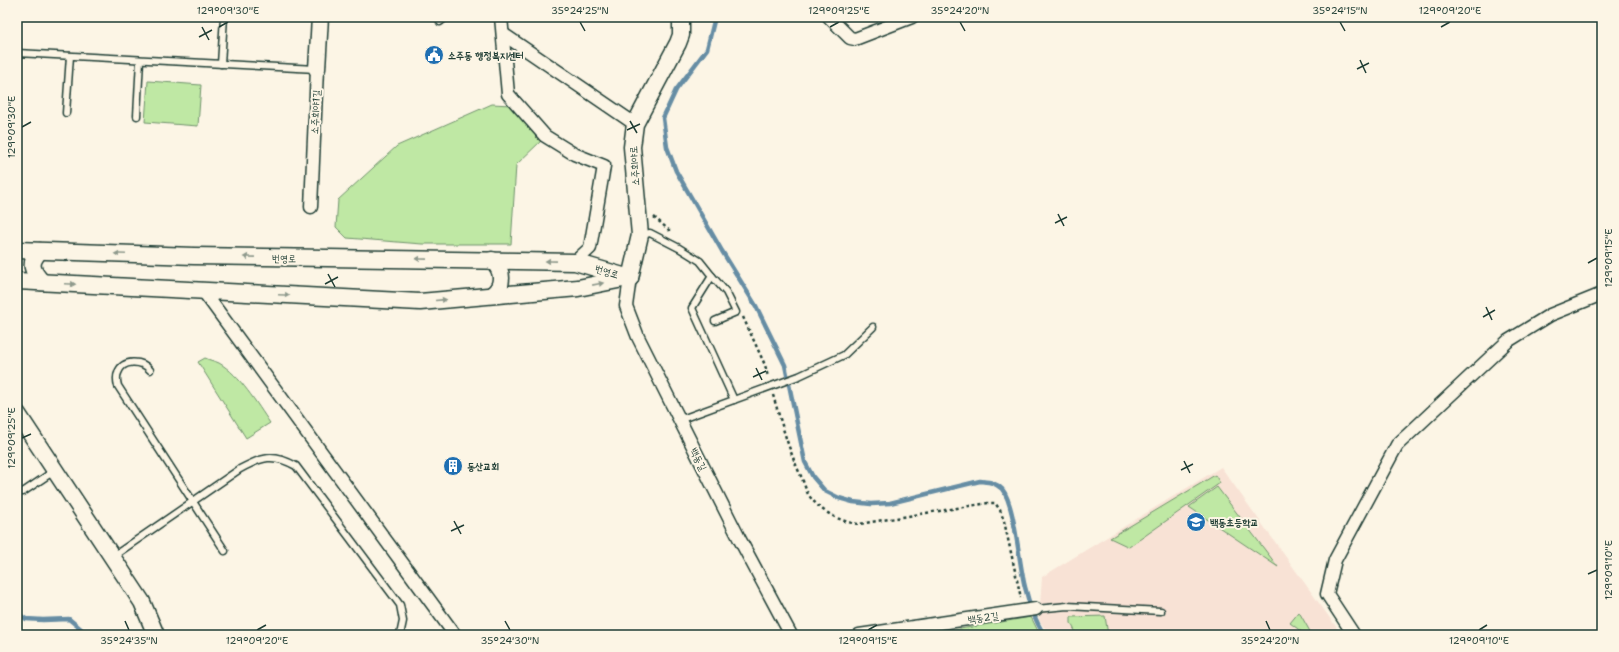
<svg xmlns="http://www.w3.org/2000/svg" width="1619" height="652" font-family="'Shantell Sans','Poor Story',sans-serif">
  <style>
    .built { fill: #f8e2d5 }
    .green { fill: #bfe8a4; stroke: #6f926c }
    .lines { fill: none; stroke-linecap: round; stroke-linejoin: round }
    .stream { stroke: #668da4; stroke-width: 4.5 }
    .service-casing { stroke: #1f3d34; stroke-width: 9 }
    .minor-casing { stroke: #1f3d34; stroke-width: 15 }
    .tertiary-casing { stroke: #1f3d34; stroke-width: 19 }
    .path { stroke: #1f3d34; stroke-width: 2.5; stroke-dasharray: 3 3; stroke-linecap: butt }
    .service { stroke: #fcf5e5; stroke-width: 6 }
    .minor { stroke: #fcf5e5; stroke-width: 12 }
    .tertiary { stroke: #fcf5e5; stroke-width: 16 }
    .oneway { fill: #8e998c }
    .ticks { fill: none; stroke: #1f3d34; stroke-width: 1.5 }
    .labels { text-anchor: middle; stroke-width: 4; stroke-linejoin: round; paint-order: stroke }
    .poi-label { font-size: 10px; font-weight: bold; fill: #1f3d34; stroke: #fcf5e5; text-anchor: start }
    .street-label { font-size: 10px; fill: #1f3d34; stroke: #fcf5e5 }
    .neatline { fill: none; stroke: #1f3d34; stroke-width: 1.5 }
    .ticks-label { font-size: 10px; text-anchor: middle; fill: #1f3d34 }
  </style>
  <rect width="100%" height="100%" fill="#fcf5e5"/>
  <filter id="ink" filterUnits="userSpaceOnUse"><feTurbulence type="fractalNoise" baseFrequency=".025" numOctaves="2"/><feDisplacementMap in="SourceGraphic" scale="8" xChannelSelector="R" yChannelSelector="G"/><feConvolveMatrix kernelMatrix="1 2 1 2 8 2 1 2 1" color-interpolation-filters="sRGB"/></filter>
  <g filter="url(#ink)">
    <polygon class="built" points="1221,467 1342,635 1049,635 1039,620 1042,577"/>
    <g class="green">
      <polygon points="148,81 201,85 198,126 145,122"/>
      <polygon points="492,104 511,105 542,140 516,165 511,244 422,244 347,238 336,227 338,200 397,146"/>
      <path d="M205,358C209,360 215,361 219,363C240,375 257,404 270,423L246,438L198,362Z"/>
      <polygon points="1215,475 1220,483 1129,547 1110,538"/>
      <polygon points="1217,487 1278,567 1189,507"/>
      <polygon points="1299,612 1312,635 1306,635 1290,623"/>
      <polygon points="1105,616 1108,635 1077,635 1071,623 1071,617"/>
      <polygon points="1031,617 1040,635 955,635 954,630"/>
    </g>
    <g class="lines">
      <g class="stream">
        <path d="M715,17L707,49L676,90L663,118L667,147L676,171L722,251L756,306L785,365L805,462L813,477L825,491L839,498L853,502L871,504L890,503L980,481C989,482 995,482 1002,489C1015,504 1019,565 1025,587C1029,604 1035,620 1044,635"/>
        <polyline points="17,613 26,619 43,620 69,619 81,629 85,635"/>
      </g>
      <defs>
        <g id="service">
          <polyline points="440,22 445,18 449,17"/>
          <polyline points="17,53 316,69"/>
          <polyline points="221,64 224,17"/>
          <polyline points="66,113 70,56"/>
          <polyline points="137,116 140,60"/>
          <polyline points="641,235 650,233 679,248 700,261 712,276 692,308 734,400"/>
          <polyline points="712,276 726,292 736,312 715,321"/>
          <path d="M150,370C142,360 122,359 118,373C116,377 117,382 118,386L225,551"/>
          <polyline points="679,420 799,376 844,355 873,327"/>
          <polyline points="17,491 23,492 54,471"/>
          <path d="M112,557L240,469C262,457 273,453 296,466L400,605L403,621L400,635"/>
          <polyline points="1036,609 1067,606 1161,611"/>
        </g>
        <g id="minor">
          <polyline points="501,17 508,94 545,136 574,154 604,166 590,248 575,262"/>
          <polyline points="829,17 850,38 855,39 912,17"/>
          <polyline points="503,34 635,124"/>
          <polyline points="311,207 317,69"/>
          <polyline points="630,278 626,306 638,337 739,538 791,635"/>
          <polyline points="204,292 455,635"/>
          <polyline points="859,635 1036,609"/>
          <polyline points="1354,635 1327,594 1335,560 1397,445 1508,341 1550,315 1602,294"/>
        </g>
        <g id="tertiary">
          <polyline points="317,69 320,17"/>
          <polyline points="17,250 194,256 575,262 630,278"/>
          <path d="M40,251C28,263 32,271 42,282"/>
          <polyline points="630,278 640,235 632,147 635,124 678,43 681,35 681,17"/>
          <polyline points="17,281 420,302 578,288 628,278"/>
          <path d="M492,295C504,286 504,271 492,260"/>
          <polyline points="17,413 142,602 156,635"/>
        </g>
      </defs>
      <use href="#service" class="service-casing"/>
      <use href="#minor" class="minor-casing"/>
      <use href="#tertiary" class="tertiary-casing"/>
      <g class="path">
        <polyline points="654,217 670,231"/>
        <polyline points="743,317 765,365 768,377"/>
        <path d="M773,395C781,422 788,448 800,474C803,480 805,488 808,494C819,511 840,522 859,524L988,503H995L1000,510L1004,521L1021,598"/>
      </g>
      <use href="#service" class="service"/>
      <use href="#minor" class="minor"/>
      <use href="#tertiary" class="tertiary"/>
    </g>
    <defs><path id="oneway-solid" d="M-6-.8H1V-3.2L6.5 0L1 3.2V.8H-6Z"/></defs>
    <g class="oneway">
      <use href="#oneway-solid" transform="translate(120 254) rotate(-178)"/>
      <use href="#oneway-solid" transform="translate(249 257) rotate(-179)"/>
      <use href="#oneway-solid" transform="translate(421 259) rotate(-179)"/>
      <use href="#oneway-solid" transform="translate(551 261) rotate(-179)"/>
      <use href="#oneway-solid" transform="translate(70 284) rotate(3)"/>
      <use href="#oneway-solid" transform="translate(598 284) rotate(-11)"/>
      <use href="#oneway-solid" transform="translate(284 295) rotate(3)"/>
      <use href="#oneway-solid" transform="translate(441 300) rotate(-5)"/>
    </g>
  </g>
  <path class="ticks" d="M580,22L585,31M960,22L965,31M1340,22L1345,31M202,27L209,40M219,27L228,22M830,27L839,22M1441,27L1450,22M199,37L212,30M1360,60L1366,73M1357,69L1369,63M630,121L637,133M22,127L31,122M627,130L640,124M1058,214L1064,226M1055,223L1067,217M1588,263L1597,258M328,274L335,287M325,284L338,277M1486,307L1492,320M1483,317L1495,310M756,368L762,380M753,377L766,371M22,438L31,434M1184,461L1190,473M1181,470L1193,464M454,521L461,534M451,531L464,525M1588,574L1597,570M125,621L129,630M505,621L510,630M1266,621L1270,630M257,630L266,625M868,630L877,625M1479,630L1487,625"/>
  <defs>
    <symbol id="civic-disc" viewBox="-11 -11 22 22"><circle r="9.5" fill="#1f6fb2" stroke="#fcf5e5"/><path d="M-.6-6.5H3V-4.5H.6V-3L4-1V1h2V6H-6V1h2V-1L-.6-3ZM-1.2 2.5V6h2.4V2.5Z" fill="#fff"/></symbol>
    <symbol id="building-disc" viewBox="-11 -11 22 22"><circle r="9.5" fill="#1f6fb2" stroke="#fcf5e5"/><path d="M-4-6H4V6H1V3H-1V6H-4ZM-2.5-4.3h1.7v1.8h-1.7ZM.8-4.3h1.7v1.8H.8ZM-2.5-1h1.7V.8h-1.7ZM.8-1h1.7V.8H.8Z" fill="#fff"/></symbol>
    <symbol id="school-disc" viewBox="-11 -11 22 22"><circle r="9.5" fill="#1f6fb2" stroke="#fcf5e5"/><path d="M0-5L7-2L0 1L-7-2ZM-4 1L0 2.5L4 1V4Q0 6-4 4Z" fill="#fff"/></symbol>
  </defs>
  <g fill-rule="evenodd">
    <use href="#civic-disc" x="423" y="44" width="22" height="22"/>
    <use href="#building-disc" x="442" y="455" width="22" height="22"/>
    <use href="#school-disc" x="1185" y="511" width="22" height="22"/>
  </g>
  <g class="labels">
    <g class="poi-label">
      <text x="448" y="59">소주동 행정복지센터</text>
      <text x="467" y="470">동산교회</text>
      <text x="1210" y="526">백동초등학교</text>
    </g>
    <g class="street-label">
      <text transform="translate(315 112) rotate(-87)" y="4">소주회야1길</text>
      <text transform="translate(634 166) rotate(-93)" y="4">소주회야로</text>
      <text transform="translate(284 258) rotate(1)" y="4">번영로</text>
      <text transform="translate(607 271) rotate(17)" y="4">번영로</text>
      <text transform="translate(699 459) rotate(63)" y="4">백동길</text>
      <text transform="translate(983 617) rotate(-8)" y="4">백동2길</text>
    </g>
  </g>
  <rect width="1619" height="652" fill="none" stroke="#fcf5e5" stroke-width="44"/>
  <rect x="22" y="22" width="1575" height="608" class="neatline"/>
  <g class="ticks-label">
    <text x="228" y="14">129°09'30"E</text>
    <text x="580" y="14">35°24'25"N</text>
    <text x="839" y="14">129°09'25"E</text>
    <text x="960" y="14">35°24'20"N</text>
    <text x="1340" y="14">35°24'15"N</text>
    <text x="1450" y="14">129°09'20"E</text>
    <text transform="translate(11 127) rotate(-90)" y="4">129°09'30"E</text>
    <text transform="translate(1608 258) rotate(-90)" y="4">129°09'15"E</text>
    <text transform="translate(11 438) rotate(-90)" y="4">129°09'25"E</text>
    <text transform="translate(1608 570) rotate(-90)" y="4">129°09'10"E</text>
    <text x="129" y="644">35°24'35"N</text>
    <text x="257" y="644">129°09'20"E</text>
    <text x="510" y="644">35°24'30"N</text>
    <text x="868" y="644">129°09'15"E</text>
    <text x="1270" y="644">35°24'20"N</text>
    <text x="1479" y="644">129°09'10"E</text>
  </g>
</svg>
